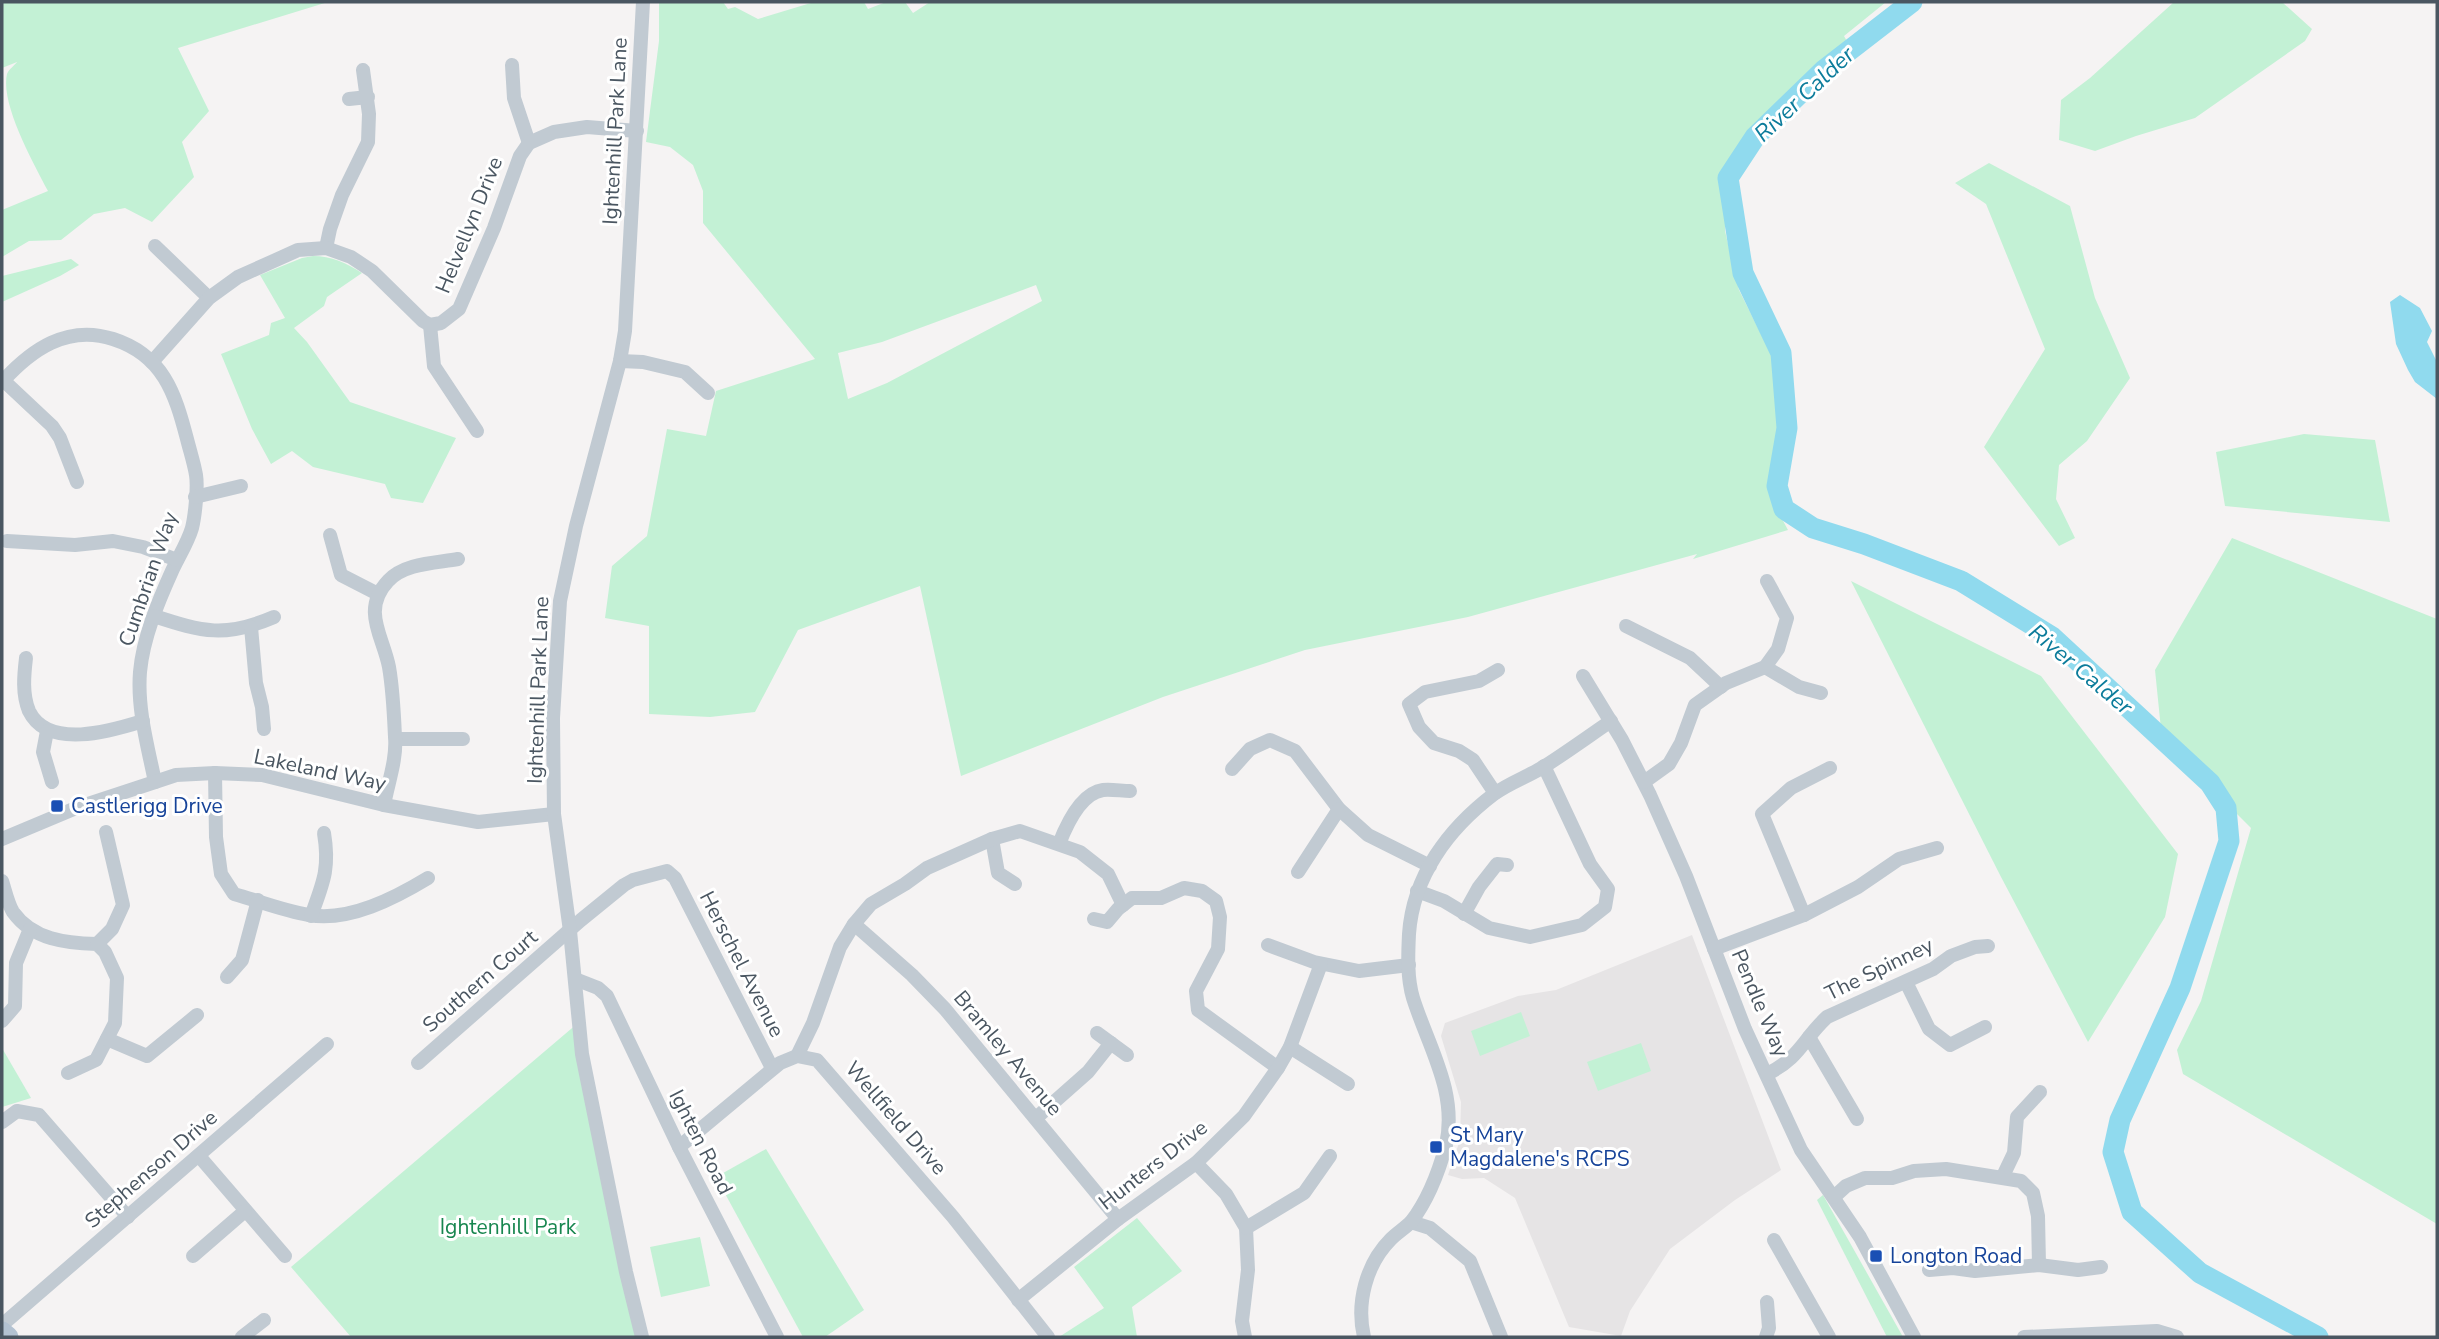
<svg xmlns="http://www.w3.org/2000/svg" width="2439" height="1339" font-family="'Nunito Sans',sans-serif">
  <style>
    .education { fill: #e6e4e5 }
    .green { fill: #c3f1d5; fill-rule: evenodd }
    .water { fill: #90daee }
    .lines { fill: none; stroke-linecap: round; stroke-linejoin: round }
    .river { stroke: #90daee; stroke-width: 21 }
    .minor { stroke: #c1cad2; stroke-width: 14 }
    .primary { stroke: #b3c2d1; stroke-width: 21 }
    .transit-dot { fill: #1a4fb4; stroke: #fff; stroke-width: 2.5 }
    .labels { text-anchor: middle; stroke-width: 6; stroke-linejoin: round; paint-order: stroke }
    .street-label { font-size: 21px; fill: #4a5661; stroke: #fff }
    .transit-label { font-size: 21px; fill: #164399; stroke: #fff; text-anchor: start }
    .park-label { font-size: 21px; fill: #17864f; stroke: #fff }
    .water-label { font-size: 23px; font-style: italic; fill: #0c7c9b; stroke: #fff }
  </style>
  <rect width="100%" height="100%" fill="#f5f3f3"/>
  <polygon class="education" points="1692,935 1781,1170 1735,1200 1670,1249 1630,1311 1621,1336 1569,1327 1515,1198 1484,1178 1462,1179 1448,1175 1460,1140 1461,1102 1441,1036 1445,1023 1518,996 1556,990"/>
  <g class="green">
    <path d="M2,2H328L178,48L209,111L182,142L194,177L152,222L125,208L94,214L61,240L29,241L2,257V210L48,191C34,164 0,104 7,74C9,69 14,66 17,62L2,68Z"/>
    <path d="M659,2H723L728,9L735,7L758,19L814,2H864L868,9L886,2H905L913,13L930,2H1886L1844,36L1848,43L1771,115L1737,152L1725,177V231L1739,290L1776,364L1781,431L1771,490L1774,504L1788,530L1693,559L1697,554L1468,617L1305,650L1163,697L961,776L920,586L798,630L755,712L710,717L649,714V626L605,618L612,566L647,536L667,429L706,436L716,391L815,359L703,223V191L693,165L670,147L646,142L659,41ZM1036,285L1042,301L887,383L848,399L838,353L882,342Z"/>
    <polygon points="2174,2 2282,2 2312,29 2305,41 2195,118 2136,136 2095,151 2059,140 2061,100 2090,78"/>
    <polygon points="1989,163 2070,206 2095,298 2130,378 2087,441 2059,465 2056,499 2075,538 2059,546 1984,447 2045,349 1986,204 1955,183"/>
    <path d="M313,256C331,256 347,263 362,273L327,297L324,306L294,328L307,342L350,402L456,438L423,503L391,498L385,484L313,467L292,451L271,464L252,429L221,354L269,335L271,323L285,318L260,275L302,258Z"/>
    <polygon points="71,259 79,265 60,276 2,302 2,276"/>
    <polygon points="2304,434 2375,440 2390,522 2225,506 2216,452"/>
    <polygon points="2232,538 2437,619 2437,1224 2183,1074 2177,1050 2201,1001 2251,828 2162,739 2155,670"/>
    <polygon points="1851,581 2041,676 2178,854 2165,917 2088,1042 2000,875"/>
    <polygon points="1521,1012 1530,1036 1480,1056 1471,1031"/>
    <polygon points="578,1023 643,1337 351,1337 291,1267"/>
    <polygon points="1641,1043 1651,1071 1598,1091 1587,1062"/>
    <polygon points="2,1048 31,1098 2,1107"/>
    <polygon points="766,1149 864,1310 825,1337 803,1337 716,1177"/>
    <polygon points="1823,1195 1903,1337 1887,1337 1817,1200"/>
    <polygon points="1137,1218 1182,1271 1132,1307 1137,1337 1059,1337 1104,1308 1074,1267"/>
    <polygon points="700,1237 710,1286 661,1297 650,1247"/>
  </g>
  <polygon class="water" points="2400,295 2420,308 2432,331 2427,342 2437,362 2437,399 2415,382 2408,370 2396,344 2390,302"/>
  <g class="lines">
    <polyline class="river" points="1912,2 1824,70 1755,137 1728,178 1743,273 1781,353 1787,428 1777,486 1784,509 1813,528 1864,544 1961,581 2052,637 2210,783 2226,808 2229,841 2180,988 2120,1120 2113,1152 2132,1212 2200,1273 2318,1337"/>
    <g class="minor">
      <polyline points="512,65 514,98 529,143"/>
      <polyline points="349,99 368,97"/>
      <polyline points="155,246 209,298"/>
      <polyline points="326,248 330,229 342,195 368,142 369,114 363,70"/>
      <polyline points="430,325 434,366 477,431"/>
      <polyline points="620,361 643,362 685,372 708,393"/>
      <polyline points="152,362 209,298 238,277 298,250 326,248 351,257 372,271 423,321 430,325 441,323 459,309 494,228 520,156 529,143 554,132 587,127 637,131"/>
      <polyline points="3,380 52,426 60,438 77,482"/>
      <path d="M2,382C31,350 67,324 113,339C163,355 175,393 187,439C190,451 194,463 196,475C198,487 195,516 192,528C188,542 178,558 172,571C158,602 143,638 140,672C137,709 148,747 155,782"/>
      <polyline points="195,497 241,486"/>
      <polyline points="330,535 341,575 378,594"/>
      <polyline points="7,541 75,545 113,541 143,547 177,560"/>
      <path d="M154,616C203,632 225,638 274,617"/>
      <polyline points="1626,626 1690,658 1721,687"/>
      <polyline points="251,627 256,683 262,707 264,729"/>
      <path d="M26,658C24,675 22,694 29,711C48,750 111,731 143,721"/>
      <polyline points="1765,667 1799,687 1821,693"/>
      <polyline points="1583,676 1622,740 1650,795 1686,876 1745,1029 1801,1150 1860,1237 1914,1337"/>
      <polyline points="47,731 43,752 52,782"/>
      <polyline points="396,739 463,739"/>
      <polyline points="1232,769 1250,749 1270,740 1295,751 1339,809 1368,835 1430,866"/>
      <path d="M215,773L216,837L221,874L234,894C259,901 284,911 309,915C349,922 395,898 428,878"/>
      <polyline points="1644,782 1669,764 1681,743 1695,705 1726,683 1765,667 1778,649 1787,618 1767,581"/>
      <polyline points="1495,793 1473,760 1459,751 1434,743 1419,727 1409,704 1425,692 1479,681 1498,670"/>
      <path d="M384,805C388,783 397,759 395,737C394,714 393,690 389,667C383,636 361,610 388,581C404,563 436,563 458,559"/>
      <polyline points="2,839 76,808 155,782 176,775 215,773 262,775 384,805 478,822 554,814"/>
      <polyline points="992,839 998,873 1015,884"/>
      <path d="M1059,844C1066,826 1081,793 1103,790C1111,789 1122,791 1130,791"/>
      <polyline points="1298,872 1339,809"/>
      <path d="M2,881C5,890 8,904 13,912C33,940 66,943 97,944L105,952L117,978L115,1023L96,1060L68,1073"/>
      <polyline points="1417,891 1444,901 1489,928 1530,937 1582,925 1605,907 1608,889 1590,864 1544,766"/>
      <polyline points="1464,914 1479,887 1497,864 1507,865"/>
      <polyline points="1804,915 1762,814 1791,788 1830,768"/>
      <path d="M311,916C323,883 330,869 324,833"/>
      <polyline points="1094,919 1107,922 1118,909 1132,898 1161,898 1184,888 1202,891 1216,901 1220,917 1218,949 1196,991 1198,1010 1278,1068"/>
      <polyline points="854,924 912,975 945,1009 1118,1219"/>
      <polyline points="97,944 112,929 123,905 106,832"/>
      <polyline points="1268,945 1314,962 1359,971 1409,965"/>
      <polyline points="1714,949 1804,915 1858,887 1899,859 1937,848"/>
      <polyline points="227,977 242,960 258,900"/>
      <polyline points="575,979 598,988 607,996 679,1147 777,1337"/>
      <polyline points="1906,982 1929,1029 1950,1045 1985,1027"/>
      <polyline points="2,1021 15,1006 16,963 30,929"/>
      <polyline points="1097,1033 1127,1055"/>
      <polyline points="1809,1037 1857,1119"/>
      <polyline points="107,1039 147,1056 197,1015"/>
      <polyline points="1290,1047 1348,1084"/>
      <polyline points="797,1056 813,1023 840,947 854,924 871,904 905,884 927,868 992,839 1020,831 1080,852 1108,874 1123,905"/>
      <polyline points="418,1063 581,920 624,885 633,880 667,871 675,878 772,1068"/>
      <path d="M1767,1074C1800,1058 1803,1039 1827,1017L1933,969L1951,956L1975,947L1988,946"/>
      <polyline points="1036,1118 1088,1072 1111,1043"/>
      <polyline points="2,1122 17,1111 39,1115 128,1217"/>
      <polyline points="679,1147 780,1063 797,1056 817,1060 953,1217 1048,1337"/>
      <polyline points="199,1156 285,1256"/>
      <polyline points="1196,1163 1226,1194 1246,1228 1248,1270 1242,1321 1245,1337"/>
      <polyline points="2003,1176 2014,1153 2017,1117 2040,1092"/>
      <polyline points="1834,1197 1846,1186 1865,1178 1892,1178 1914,1171 1946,1169 2021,1181 2033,1193 2038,1216 2039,1265"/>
      <polyline points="1411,1222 1430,1228 1470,1261 1501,1337"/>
      <polyline points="1246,1228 1304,1193 1330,1156"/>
      <polyline points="1774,1240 1829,1337"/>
      <polyline points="193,1256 245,1211"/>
      <polyline points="1929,1270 1953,1268 1975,1271 2039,1265 2078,1270 2101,1267"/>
      <polyline points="1018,1300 1118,1219 1196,1163 1244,1116 1278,1068 1290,1047 1321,964"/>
      <polyline points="2,1325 327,1044"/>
      <polyline points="242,1337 264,1320"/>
      <polyline points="642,1337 626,1272 582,1054 570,931 554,814 553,718 560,601 576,526 620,361 625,331 643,2"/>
      <path d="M1364,1337C1356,1303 1366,1264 1391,1239C1397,1233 1405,1228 1411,1222C1428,1200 1439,1171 1446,1145C1458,1092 1428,1046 1413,998C1407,978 1408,955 1409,934C1413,876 1448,829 1494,794C1509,783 1529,776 1545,766C1567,752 1589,736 1611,721"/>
      <polyline points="1766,1337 1769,1328 1767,1302"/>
      <polyline points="2024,1337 2157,1331 2177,1337"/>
    </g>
    <polyline class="primary" points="2,1332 8,1337"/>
  </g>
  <g class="transit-dot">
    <rect x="50" y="799" width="14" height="14" rx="3.5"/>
    <rect x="1429" y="1140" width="14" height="14" rx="3.5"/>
    <rect x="1869" y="1249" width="14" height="14" rx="3.5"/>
  </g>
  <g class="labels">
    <g class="street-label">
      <text transform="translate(615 131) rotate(-87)" y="7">Ightenhill Park Lane</text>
      <text transform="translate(469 225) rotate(-68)" y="7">Helvellyn Drive</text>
      <text transform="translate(148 579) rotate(-71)" y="7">Cumbrian Way</text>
      <text transform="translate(538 690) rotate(-88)" y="7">Ightenhill Park Lane</text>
      <text transform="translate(320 770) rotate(12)" y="7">Lakeland Way</text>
      <text transform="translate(742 964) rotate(63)" y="7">Herschel Avenue</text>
      <text transform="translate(1879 969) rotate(-26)" y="7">The Spinney</text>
      <text transform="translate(480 981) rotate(-41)" y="7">Southern Court</text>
      <text transform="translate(1760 1003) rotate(67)" y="7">Pendle Way</text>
      <text transform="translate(1008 1053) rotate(50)" y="7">Bramley Avenue</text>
      <text transform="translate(896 1118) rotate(49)" y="7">Wellfield Drive</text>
      <text transform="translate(701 1142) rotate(63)" y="7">Ighten Road</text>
      <text transform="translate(1153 1165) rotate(-38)" y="7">Hunters Drive</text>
      <text transform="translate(151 1169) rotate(-41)" y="7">Stephenson Drive</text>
    </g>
    <g class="transit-label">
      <text x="71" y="813">Castlerigg Drive</text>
      <text x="1450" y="1142">St Mary<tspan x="1450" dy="24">Magdalene's RCPS</tspan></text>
      <text x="1890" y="1263">Longton Road</text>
    </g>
    <g class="park-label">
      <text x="508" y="1234">Ightenhill Park</text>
    </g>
    <g class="water-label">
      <text transform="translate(1804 94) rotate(-43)" y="8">River Calder</text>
      <text transform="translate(2081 669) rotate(40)" y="8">River Calder</text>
    </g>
  </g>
  <rect width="2439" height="1339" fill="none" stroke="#4a5661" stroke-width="7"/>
</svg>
